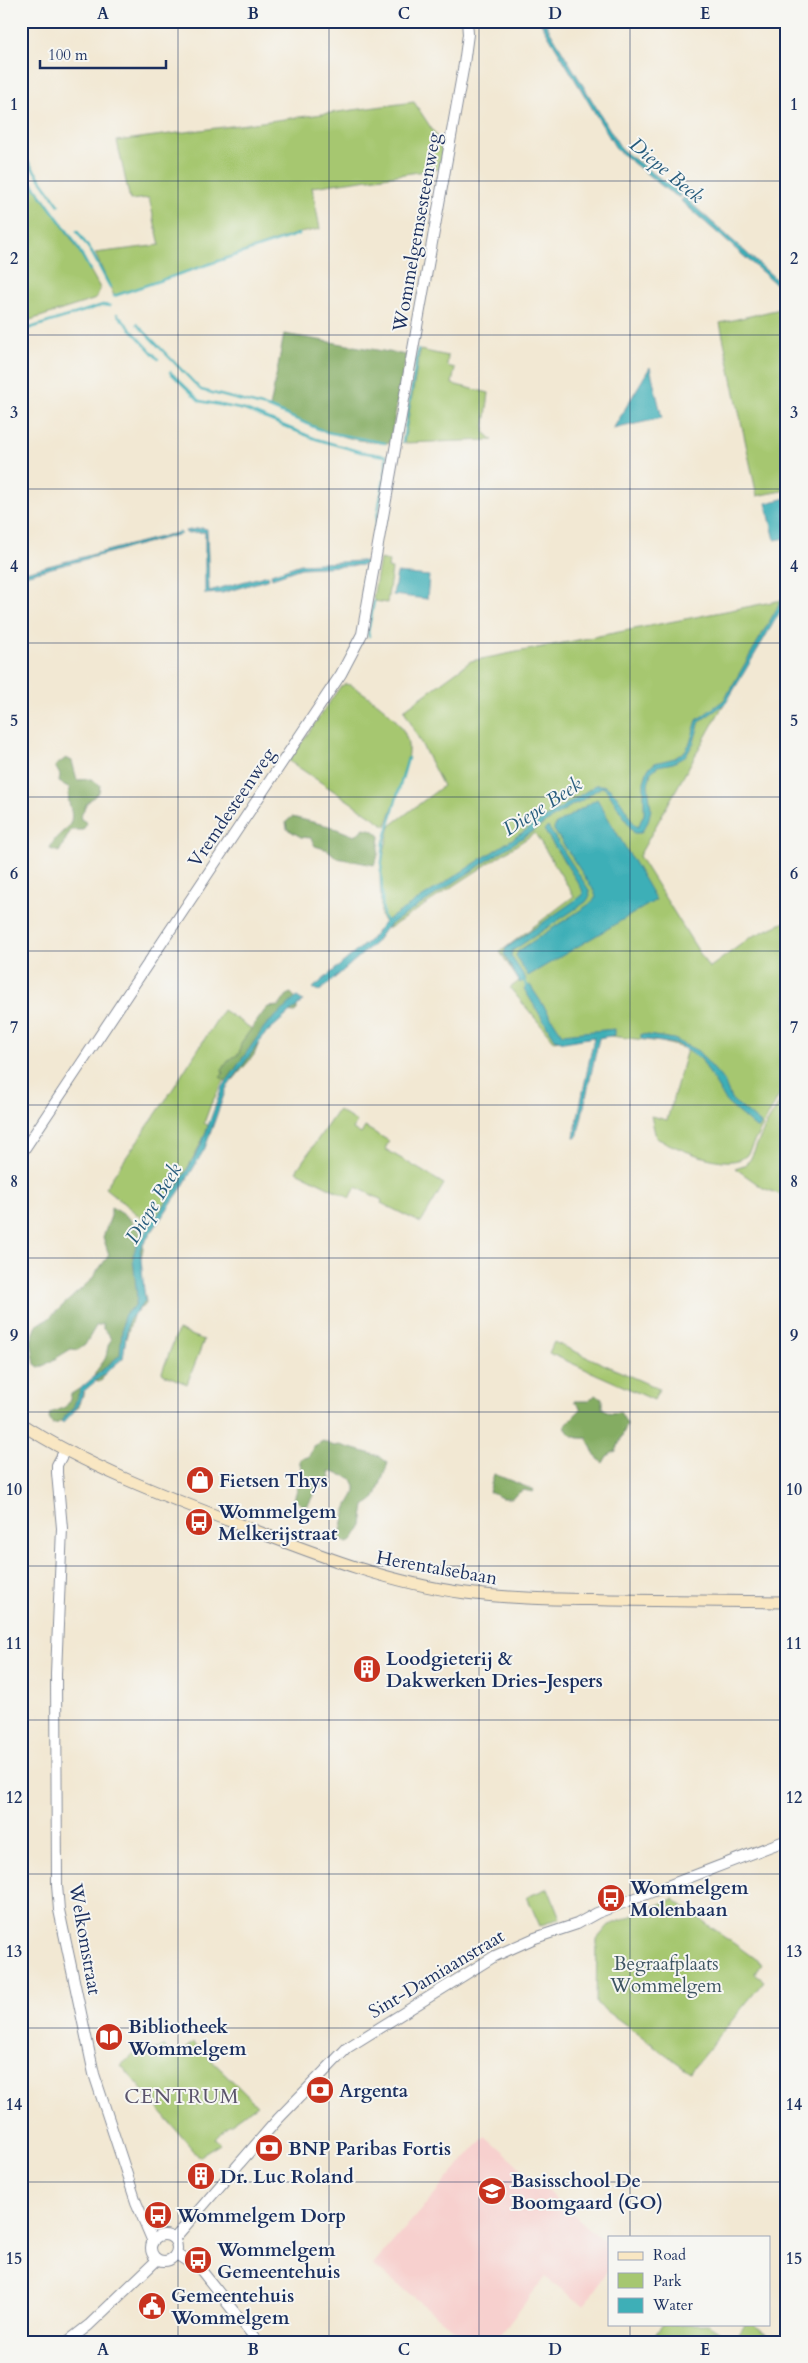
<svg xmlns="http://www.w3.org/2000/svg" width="808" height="2363" font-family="Cardo,serif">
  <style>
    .built { fill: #f7d0ce }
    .green { fill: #a6c770; stroke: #607b67 }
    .forest { fill: #84ac62; stroke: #506e60 }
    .water { fill: #3eafb7; stroke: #2c6f8a }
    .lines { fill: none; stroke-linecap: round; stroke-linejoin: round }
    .stream { stroke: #3eafb7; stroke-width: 2.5 }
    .tertiary-casing { stroke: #868c98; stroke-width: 12 }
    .secondary-casing { stroke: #868c98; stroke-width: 13 }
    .tertiary { stroke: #fff; stroke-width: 10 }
    .secondary { stroke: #f9e7c3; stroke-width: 11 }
    .grid { fill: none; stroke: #1b2f5e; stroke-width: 1; stroke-opacity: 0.55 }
    .labels { text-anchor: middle; stroke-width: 4; stroke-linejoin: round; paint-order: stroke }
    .street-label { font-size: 19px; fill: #1b2f5e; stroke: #f6f6f2 }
    .poi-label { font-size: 19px; font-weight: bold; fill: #1b2f5e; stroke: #f6f6f2; text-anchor: start }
    .park-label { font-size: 19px; fill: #3e5562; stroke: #f6f6f2 }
    .water-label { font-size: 20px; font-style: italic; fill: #275c7d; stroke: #f6f6f2 }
    .neighbourhood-label { font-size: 20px; letter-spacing: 1px; fill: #5b546c; stroke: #f6f6f2 }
    .neatline { fill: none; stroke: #1b2f5e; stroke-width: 2 }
    .grid-label { font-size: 16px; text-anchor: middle; font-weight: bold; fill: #1b2f5e }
  </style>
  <rect width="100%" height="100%" fill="#f6f6f2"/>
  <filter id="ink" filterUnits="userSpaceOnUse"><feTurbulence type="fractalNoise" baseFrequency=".02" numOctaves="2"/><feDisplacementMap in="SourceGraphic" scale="10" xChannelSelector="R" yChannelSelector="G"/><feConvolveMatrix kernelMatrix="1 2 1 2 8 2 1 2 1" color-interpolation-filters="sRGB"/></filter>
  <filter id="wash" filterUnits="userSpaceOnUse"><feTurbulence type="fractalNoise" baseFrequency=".0096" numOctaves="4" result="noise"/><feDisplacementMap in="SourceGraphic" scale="20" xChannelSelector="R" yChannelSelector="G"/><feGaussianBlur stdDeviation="1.12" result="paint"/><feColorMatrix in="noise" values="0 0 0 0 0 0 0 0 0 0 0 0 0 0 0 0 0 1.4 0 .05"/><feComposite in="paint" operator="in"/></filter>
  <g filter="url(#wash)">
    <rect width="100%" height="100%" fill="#f2e8d3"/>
    <polygon class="built" points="485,2136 609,2246 609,2268 584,2306 545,2277 495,2342 470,2342 373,2265"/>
    <g class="green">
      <polygon points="414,102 443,146 440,169 312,187 320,229 295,234 114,296 95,253 160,245 149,198 130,200 117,141"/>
      <path d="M21,180L32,183C58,217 80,251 100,288L96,299L21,323Z"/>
      <polygon points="784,308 787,308 787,490 757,496 720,323"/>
      <polygon points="420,350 448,356 447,366 455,368 452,384 489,393 484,432 493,440 404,443"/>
      <polygon points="380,559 389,561 388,568 392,569 387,603 375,601 373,598"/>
      <path d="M782,600L639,856L709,968L751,937L787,921V1081L747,1155C729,1173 675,1147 656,1138L651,1116L667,1120L687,1049L662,1042L593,1034L554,1041L510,988L519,981L500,952L574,896L535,833L388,929L381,916L380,871L390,826L443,786L404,710L471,661Z"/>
      <path d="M345,684L351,685C370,697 406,720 408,745C410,764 393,806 386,826L289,761L340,687Z"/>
      <path d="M223,1010L258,1033L223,1083L211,1104L204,1123L209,1126C193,1162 173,1194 150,1225L105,1188L167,1098Z"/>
      <polygon points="787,1090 787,1197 763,1188 735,1168 744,1165 750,1160 766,1125"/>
      <polygon points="338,1110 357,1122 353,1129 361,1134 365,1127 389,1141 385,1149 444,1184 421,1223 381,1203 382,1200 356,1187 350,1198 296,1171"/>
      <polygon points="178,1330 204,1340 187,1384 163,1374 162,1372"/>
      <polygon points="554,1342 659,1389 654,1400 549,1353"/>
      <polygon points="548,1888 560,1918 540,1926 527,1897"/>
      <polygon points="673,1899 762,1964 755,1974 764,1981 690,2072 596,2003 597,1939 608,1926"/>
      <polygon points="193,2042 257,2105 227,2126 215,2139 220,2144 199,2157 121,2065 143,2047 157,2050 164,2046 175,2057"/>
      <polygon points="663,2324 708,2324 734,2341 745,2324 752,2324 781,2342 650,2342"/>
    </g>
    <g class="forest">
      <path d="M284,334L406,355L390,443C347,443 308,425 270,408Z"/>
      <path d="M66,758L72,761L77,780L91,779L100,785L99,792L87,803L80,818L87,823L83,830H71L59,852L50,849C54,837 61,834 69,826C77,811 64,805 70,788L59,782L60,775L55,766Z"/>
      <polygon points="292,817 329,826 355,836 364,828 373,830 380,836 378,855 374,865 337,858 328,850 315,846 311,838 301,837 287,829 286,822"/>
      <polygon points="291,993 297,1000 297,1010 293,1013 288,1012 261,1038 254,1055 233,1080 229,1083 220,1077 223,1074 222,1069 230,1059 239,1054 241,1043 265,1010 268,1007 279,1006 288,994"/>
      <path d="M111,1207C126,1215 140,1224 143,1243C144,1250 140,1259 139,1266C138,1279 146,1291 146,1304L134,1313L120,1357C108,1362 106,1369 102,1380L99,1382L93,1381C94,1371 100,1367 105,1359C108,1353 106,1347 111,1340L108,1333L103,1329V1324L96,1326L85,1345L78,1350L71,1349L40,1368L35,1364L31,1341L37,1325L48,1319L91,1280L109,1255L103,1237L111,1216Z"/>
      <path d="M79,1389L85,1393L80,1399L79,1407L58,1423L52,1424L49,1418L50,1413C62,1408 69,1409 71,1394Z"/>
      <path d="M595,1395L602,1398V1408L611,1413L620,1412L627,1424L616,1451L607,1456L603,1463L595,1456L587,1438C575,1439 568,1436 565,1425L581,1409L574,1401H589Z"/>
      <path d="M323,1441L334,1446L340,1445L379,1456L388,1463L375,1498L365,1506L362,1525L352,1541L347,1543L339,1538C342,1529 343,1519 346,1510C350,1497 361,1493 351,1478L329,1471L331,1479L329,1486L317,1488L308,1505H302L294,1499L303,1471L300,1464V1459L308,1457L314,1446Z"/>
      <polygon points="494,1474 534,1490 533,1492 523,1490 511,1498 502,1498 489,1492"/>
    </g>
    <g class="water">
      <polygon points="540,21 544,21 622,150 677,191 681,195 680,198 667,190 617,150"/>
      <polygon points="684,197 787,289 787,294 681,201"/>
      <polygon points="650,367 662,418 613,429"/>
      <polygon points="787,498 787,538 775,540 766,503"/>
      <polygon points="202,528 207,529 207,531 209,591 268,575 269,579 222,593 205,594 205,532 186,533 185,531"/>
      <polygon points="180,532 181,534 21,576 21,573"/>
      <polygon points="362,561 370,563 365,592 362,591 365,565 301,568 272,578 271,574 301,564"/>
      <polygon points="397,573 429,576 427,599 393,595"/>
      <path d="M787,591V600L726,703L700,721L694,742L686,756L673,763L658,766L651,772L648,785L651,809L648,822L641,833H634L606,789L602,787C593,791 581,803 574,804L394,922L385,929L376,942L321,990L318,991L313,988L372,938L384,922L596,785C615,782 626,813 635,825L638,827L644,814V782L648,769L655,763L675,758L685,751L690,743L697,720L724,700Z"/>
      <polygon points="597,799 656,900 528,976 516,956 518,951 591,903 596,897 594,891 554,830 555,825"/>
      <polygon points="548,827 589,890 590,896 586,902 512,951 511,956 526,979 520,983 504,954 506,948 583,895 582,889 544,830"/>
      <polygon points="530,985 562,1034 615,1029 615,1035 599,1038 577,1138 574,1137 594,1037 564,1042 555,1039 524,989"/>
      <polygon points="297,997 303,1001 265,1034 226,1089 205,1148 183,1186 140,1249 145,1301 128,1321 123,1358 84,1391 76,1409 63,1423 61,1421 73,1408 81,1388 120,1355 123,1320 125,1314 135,1306 137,1298 133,1256 136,1247 182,1179 201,1145 222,1088 265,1026"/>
      <polygon points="641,1034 674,1039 698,1051 724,1081 731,1099 761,1124 759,1128 756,1128 727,1103 701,1059 677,1044 641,1039"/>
    </g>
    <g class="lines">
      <g class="stream">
        <polyline points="21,152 59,205"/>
        <polyline points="32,183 73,239 90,270"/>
        <polyline points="77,231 92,253 110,287"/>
        <polyline points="114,296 299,234"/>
        <polyline points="117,314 158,359"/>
        <polyline points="137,324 201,390 270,408 326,432 385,443"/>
        <polyline points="21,331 103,305 110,306"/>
        <polyline points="170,372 200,401 245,410 316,439 361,452 386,456 386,468 373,539"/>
        <polyline points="403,442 418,350"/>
        <polyline points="369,636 368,632 374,601"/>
        <polyline points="387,922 383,916 381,871 384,842 408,758"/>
        <polyline points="523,979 529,989"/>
      </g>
    </g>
  </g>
  <g filter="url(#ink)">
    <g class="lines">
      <defs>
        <g id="tertiary">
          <polyline points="21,1154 341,674 362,634 464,64 468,34 467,21"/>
          <polyline points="65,1450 57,1465 57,1473 62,1528 56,1673 57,1885 59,1910 94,2074 136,2202 153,2242"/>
          <circle cx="164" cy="2248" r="13"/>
          <polyline points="174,2239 278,2119 347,2048 495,1956 535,1938 577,1924 597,1913 787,1840"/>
          <polyline points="176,2254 201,2270 258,2342"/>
          <polyline points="67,2342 89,2325 157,2260"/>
        </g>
        <path id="secondary" d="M21,1424C90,1468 167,1497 243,1526C316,1554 388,1583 466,1593C513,1599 562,1599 610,1600C669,1601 728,1601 787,1602"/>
      </defs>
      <use href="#tertiary" class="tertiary-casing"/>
      <use href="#secondary" class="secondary-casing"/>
      <use href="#tertiary" class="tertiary"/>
      <use href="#secondary" class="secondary"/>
    </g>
  </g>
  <path class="grid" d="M178,21V2342M329,21V2342M479,21V2342M630,21V2237M21,181H787M21,335H787M21,489H787M21,643H787M21,797H787M21,951H787M21,1105H787M21,1258H787M21,1412H787M21,1566H787M21,1720H787M21,1874H787M21,2028H787M21,2182H787M630,2324V2342"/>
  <defs>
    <symbol id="shop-disc" viewBox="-11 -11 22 22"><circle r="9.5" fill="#c8321e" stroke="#f6f6f2"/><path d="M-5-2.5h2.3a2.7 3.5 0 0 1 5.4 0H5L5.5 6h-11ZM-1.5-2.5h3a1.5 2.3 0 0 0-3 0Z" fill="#fff"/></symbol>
    <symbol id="bus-disc" viewBox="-11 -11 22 22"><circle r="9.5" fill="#c8321e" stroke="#f6f6f2"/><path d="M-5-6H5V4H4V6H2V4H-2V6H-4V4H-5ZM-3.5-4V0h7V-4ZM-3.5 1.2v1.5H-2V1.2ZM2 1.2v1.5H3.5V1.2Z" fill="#fff"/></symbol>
    <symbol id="building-disc" viewBox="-11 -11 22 22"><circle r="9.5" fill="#c8321e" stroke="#f6f6f2"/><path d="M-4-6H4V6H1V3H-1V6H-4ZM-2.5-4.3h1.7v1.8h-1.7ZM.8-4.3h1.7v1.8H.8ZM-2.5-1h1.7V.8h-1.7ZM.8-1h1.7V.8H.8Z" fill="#fff"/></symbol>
    <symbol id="library-disc" viewBox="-11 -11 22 22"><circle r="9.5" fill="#c8321e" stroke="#f6f6f2"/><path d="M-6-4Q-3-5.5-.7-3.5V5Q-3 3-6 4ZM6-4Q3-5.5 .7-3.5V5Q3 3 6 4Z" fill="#fff"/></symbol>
    <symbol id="bank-disc" viewBox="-11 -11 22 22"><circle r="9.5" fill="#c8321e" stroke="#f6f6f2"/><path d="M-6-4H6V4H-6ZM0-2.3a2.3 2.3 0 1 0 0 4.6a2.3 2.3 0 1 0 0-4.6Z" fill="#fff"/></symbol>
    <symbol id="school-disc" viewBox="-11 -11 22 22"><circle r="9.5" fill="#c8321e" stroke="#f6f6f2"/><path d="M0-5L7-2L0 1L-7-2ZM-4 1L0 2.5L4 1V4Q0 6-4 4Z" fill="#fff"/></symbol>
    <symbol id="civic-disc" viewBox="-11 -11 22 22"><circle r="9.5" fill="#c8321e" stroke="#f6f6f2"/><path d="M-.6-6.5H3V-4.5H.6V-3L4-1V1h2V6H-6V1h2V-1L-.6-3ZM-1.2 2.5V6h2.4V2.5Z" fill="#fff"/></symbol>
  </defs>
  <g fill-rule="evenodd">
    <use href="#shop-disc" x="184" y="1464" width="32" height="32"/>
    <use href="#bus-disc" x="183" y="1506" width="32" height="32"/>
    <use href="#building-disc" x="351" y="1653" width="32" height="32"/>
    <use href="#bus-disc" x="595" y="1882" width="32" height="32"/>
    <use href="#library-disc" x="93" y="2021" width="32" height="32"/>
    <use href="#bank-disc" x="304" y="2074" width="32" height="32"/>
    <use href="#bank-disc" x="253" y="2132" width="32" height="32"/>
    <use href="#building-disc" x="185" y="2160" width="32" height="32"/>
    <use href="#school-disc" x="476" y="2175" width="32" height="32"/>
    <use href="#bus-disc" x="142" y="2199" width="32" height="32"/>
    <use href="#bus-disc" x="182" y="2244" width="32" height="32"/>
    <use href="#civic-disc" x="136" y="2290" width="32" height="32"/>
  </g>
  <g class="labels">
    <g class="street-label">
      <text transform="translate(416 232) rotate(-80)" y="7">Wommelgemsesteenweg</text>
      <text transform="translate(231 807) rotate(-56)" y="7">Vremdesteenweg</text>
      <text transform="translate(437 1567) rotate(10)" y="7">Herentalsebaan</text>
      <text transform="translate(86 1939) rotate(80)" y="7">Welkomstraat</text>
      <text transform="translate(436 1973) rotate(-31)" y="7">Sint-Damiaanstraat</text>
    </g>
    <g class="poi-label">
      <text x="219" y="1487">Fietsen Thys</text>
      <text x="218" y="1518">Wommelgem<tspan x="218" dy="22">Melkerijstraat</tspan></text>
      <text x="386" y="1665">Loodgieterij &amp;<tspan x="386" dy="22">Dakwerken Dries-Jespers</tspan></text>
      <text x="630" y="1894">Wommelgem<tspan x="630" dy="22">Molenbaan</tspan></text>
      <text x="128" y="2033">Bibliotheek<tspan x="128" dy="22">Wommelgem</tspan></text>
      <text x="339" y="2097">Argenta</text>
      <text x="288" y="2155">BNP Paribas Fortis</text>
      <text x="220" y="2183">Dr. Luc Roland</text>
      <text x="511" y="2187">Basisschool De<tspan x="511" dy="22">Boomgaard (GO)</tspan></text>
      <text x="177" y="2222">Wommelgem Dorp</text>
      <text x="217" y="2256">Wommelgem<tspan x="217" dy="22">Gemeentehuis</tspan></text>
      <text x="171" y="2302">Gemeentehuis<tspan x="171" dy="22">Wommelgem</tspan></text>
    </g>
    <g class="park-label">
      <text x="666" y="1970">Begraafplaats<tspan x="666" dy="22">Wommelgem</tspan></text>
    </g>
    <g class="water-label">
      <text transform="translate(667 170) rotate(40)" y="7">Diepe Beek</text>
      <text transform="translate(542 806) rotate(-33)" y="7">Diepe Beek</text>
      <text transform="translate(153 1203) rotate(-59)" y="7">Diepe Beek</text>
    </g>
    <g class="neighbourhood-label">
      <text x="182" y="2103">CENTRUM</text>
    </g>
  </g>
  <rect width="808" height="2363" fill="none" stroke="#f6f6f2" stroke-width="55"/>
  <rect x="608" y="2236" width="162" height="90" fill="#f6f6f2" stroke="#9ea6b7"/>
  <rect x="618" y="2252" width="25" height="8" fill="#f9e7c3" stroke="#9ea6b7"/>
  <text x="653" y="2260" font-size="15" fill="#1b2f5e">Road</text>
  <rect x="618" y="2273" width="25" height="15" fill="#a6c770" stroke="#9ea6b7"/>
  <text x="653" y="2286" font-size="15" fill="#1b2f5e">Park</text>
  <rect x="618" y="2298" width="25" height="15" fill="#3eafb7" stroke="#9ea6b7"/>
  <text x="653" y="2310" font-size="15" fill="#1b2f5e">Water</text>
  <path d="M40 60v8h126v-8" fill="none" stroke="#1b2f5e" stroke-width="2.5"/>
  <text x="48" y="60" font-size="15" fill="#1b2f5e" stroke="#f6f6f2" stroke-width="4" paint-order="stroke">100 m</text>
  <rect x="28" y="28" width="752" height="2308" class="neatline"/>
  <g class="grid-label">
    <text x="103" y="19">A</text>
    <text x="253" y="19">B</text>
    <text x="404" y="19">C</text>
    <text x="555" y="19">D</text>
    <text x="705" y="19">E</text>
    <text x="14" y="110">1</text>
    <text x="794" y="110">1</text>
    <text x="14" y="264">2</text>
    <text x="794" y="264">2</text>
    <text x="14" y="418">3</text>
    <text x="794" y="418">3</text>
    <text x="14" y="572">4</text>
    <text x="794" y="572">4</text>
    <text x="14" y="726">5</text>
    <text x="794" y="726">5</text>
    <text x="14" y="879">6</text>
    <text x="794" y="879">6</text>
    <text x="14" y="1033">7</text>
    <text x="794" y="1033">7</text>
    <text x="14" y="1187">8</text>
    <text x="794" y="1187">8</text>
    <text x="14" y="1341">9</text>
    <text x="794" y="1341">9</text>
    <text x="14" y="1495">10</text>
    <text x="794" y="1495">10</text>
    <text x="14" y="1649">11</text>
    <text x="794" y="1649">11</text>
    <text x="14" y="1803">12</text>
    <text x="794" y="1803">12</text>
    <text x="14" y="1957">13</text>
    <text x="794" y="1957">13</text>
    <text x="14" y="2110">14</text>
    <text x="794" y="2110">14</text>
    <text x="14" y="2264">15</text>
    <text x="794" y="2264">15</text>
    <text x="103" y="2355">A</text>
    <text x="253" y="2355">B</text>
    <text x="404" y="2355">C</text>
    <text x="555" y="2355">D</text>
    <text x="705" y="2355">E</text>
  </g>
</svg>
